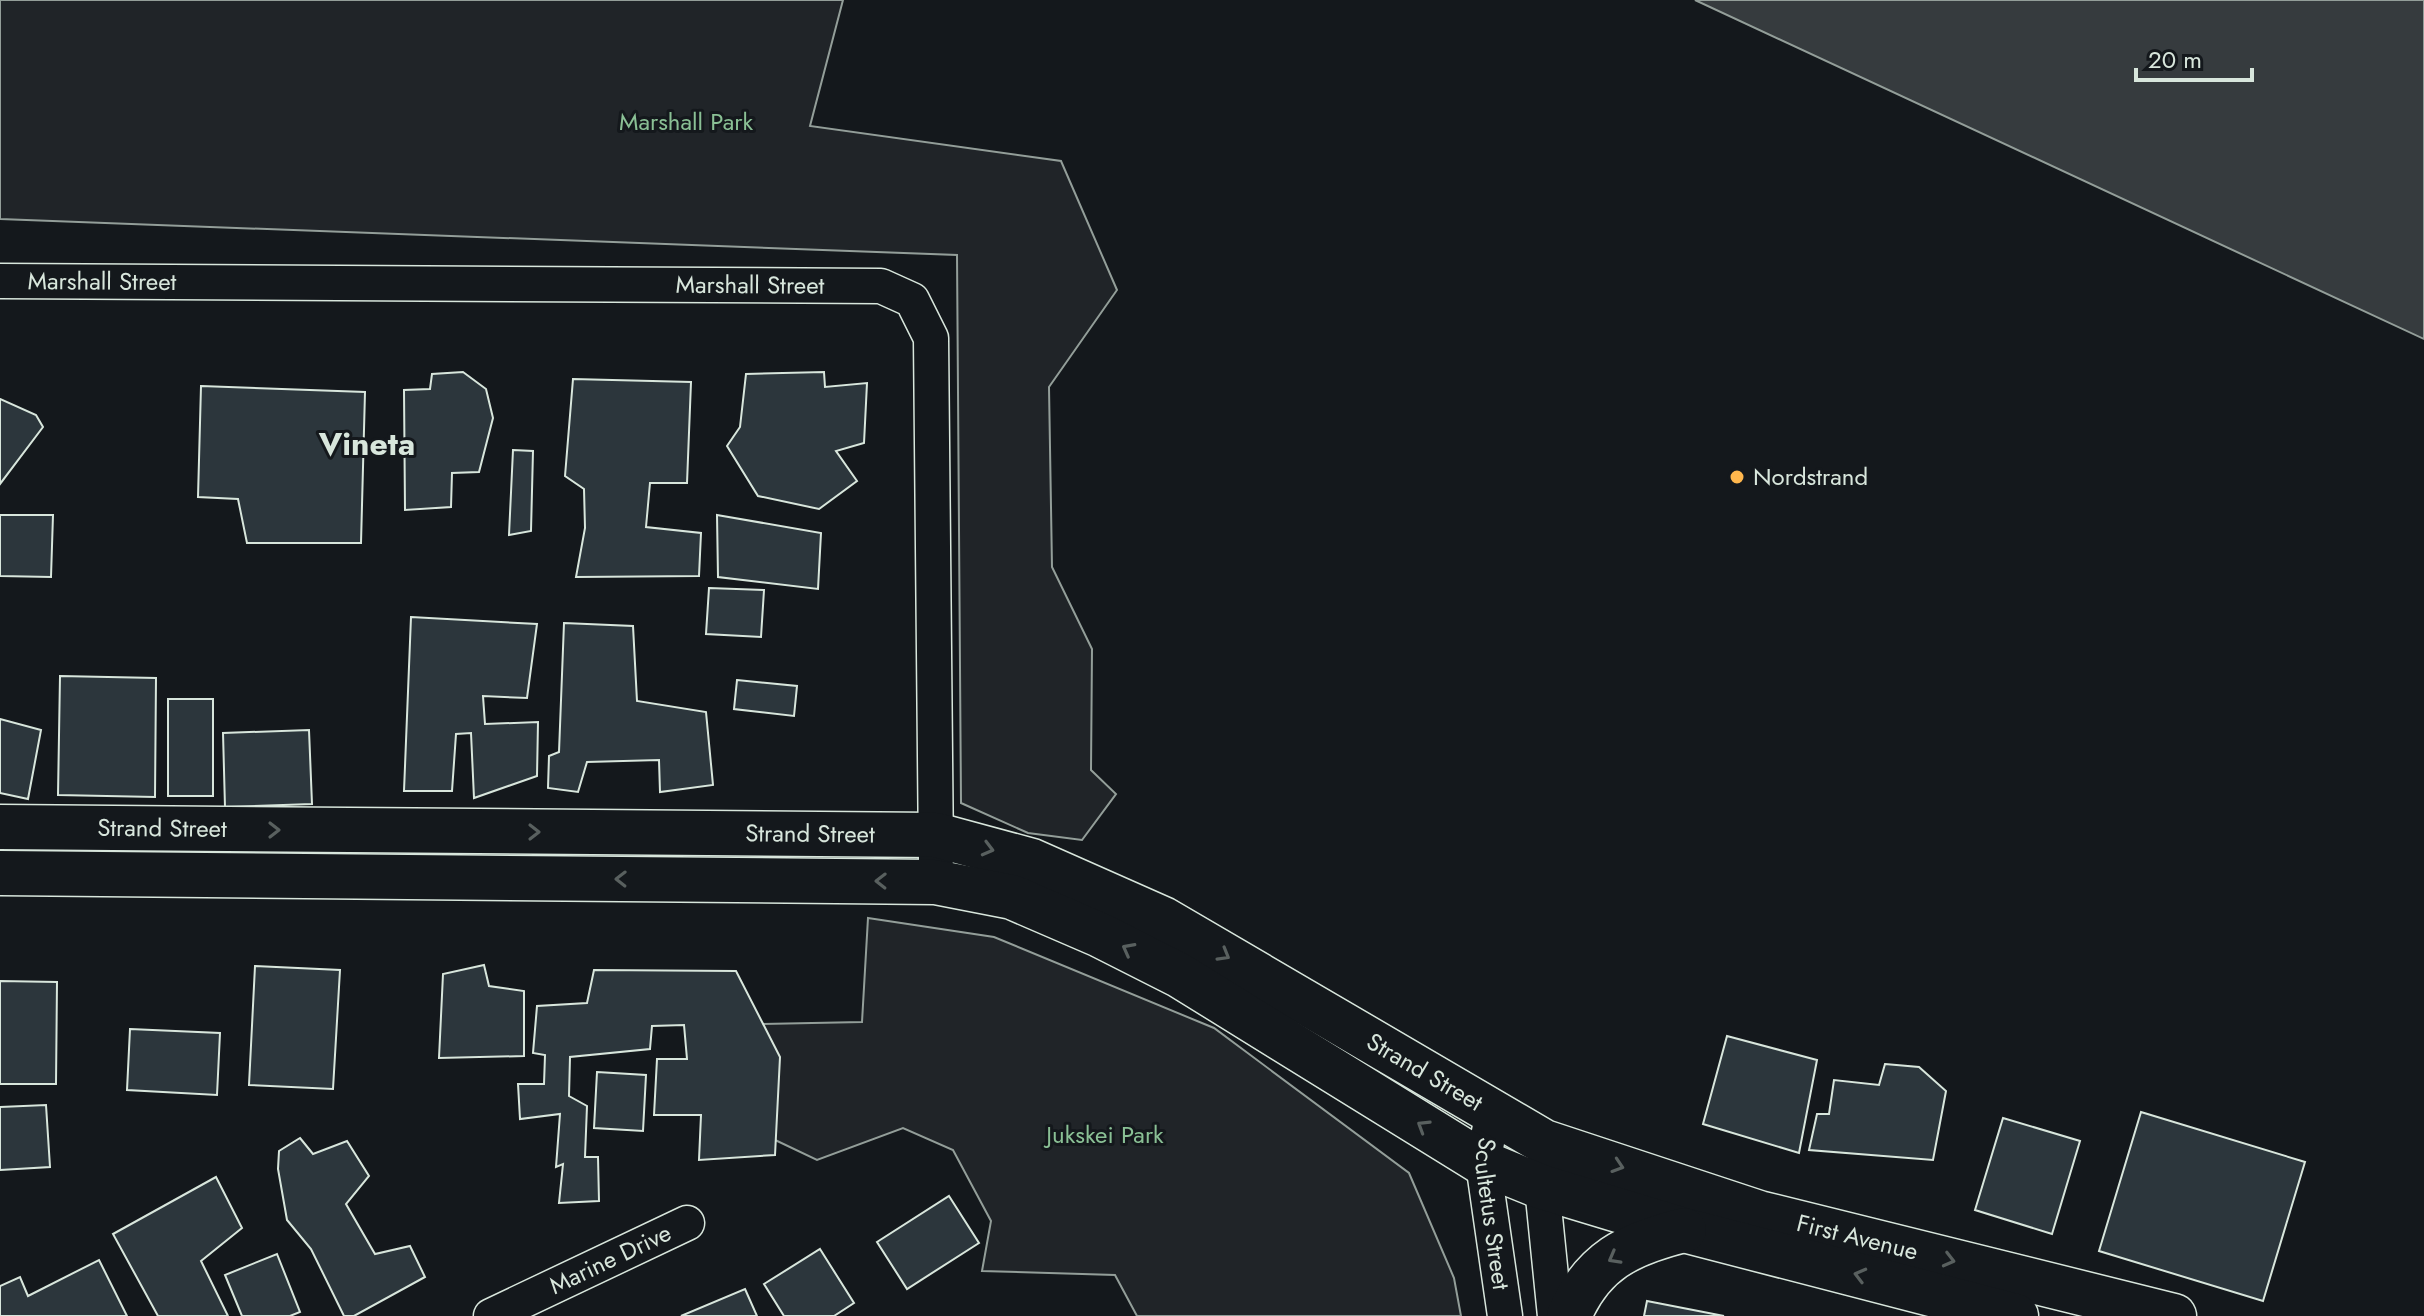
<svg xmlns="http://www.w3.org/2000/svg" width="2424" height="1316" font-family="Jost,sans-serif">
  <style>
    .green { fill: #202428; stroke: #939e99; stroke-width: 2 }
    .water { fill: #363b3e; stroke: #939e99; stroke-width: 2 }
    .building { fill: #2c363c; stroke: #d8e6dc; stroke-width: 2 }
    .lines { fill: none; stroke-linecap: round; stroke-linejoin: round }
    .street-casing { stroke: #d8e6dc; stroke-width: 37 }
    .secondary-casing { stroke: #d8e6dc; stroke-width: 47 }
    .street { stroke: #14181c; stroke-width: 34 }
    .secondary { stroke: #14181c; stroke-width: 44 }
    .oneway { stroke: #59605f }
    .poi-dot { fill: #ffb74d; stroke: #14181c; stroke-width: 3 }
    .labels { text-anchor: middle; stroke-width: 6; stroke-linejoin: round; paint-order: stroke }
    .park-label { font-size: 24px; fill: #8ac095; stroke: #14181c }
    .street-label { font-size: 24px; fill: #d8e6dc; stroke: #14181c }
    .poi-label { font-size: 24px; fill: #d8e6dc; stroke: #14181c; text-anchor: start }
    .district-label { font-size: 32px; font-weight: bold; fill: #d8e6dc; stroke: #14181c }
  </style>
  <rect width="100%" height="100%" fill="#14181c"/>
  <g class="green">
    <polygon points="0,0 843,0 810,126 1061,161 1117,290 1049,387 1052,567 1092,649 1091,770 1116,794 1082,840 1028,833 961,803 957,255 0,219"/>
    <polygon points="868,918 994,937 1214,1028 1409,1173 1454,1278 1461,1316 1137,1316 1115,1275 982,1271 991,1221 953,1150 903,1128 817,1160 773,1139 758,1024 862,1022"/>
  </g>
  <polygon class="water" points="1695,0 2424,0 2424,339"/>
  <g class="building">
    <polygon points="463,372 486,389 493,418 479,472 452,473 451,507 405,510 404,390 430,389 432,374"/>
    <polygon points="824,372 825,387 867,383 864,443 836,451 857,481 819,509 758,496 727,446 740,427 746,374"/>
    <polygon points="573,379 691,382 687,483 650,483 646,527 701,533 699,576 576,577 585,528 584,489 565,476"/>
    <polygon points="201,386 365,392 361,543 247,543 238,499 198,497"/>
    <polygon points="0,399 36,415 43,427 0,484"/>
    <polygon points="513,450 533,451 531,531 509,535"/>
    <polygon points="0,515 53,515 51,577 0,576"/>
    <polygon points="717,515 821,533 818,589 718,577"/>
    <polygon points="709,588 764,590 761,637 706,634"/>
    <polygon points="411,617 537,624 527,698 483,696 485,724 538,722 537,776 474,798 471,733 456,734 452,791 404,791"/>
    <polygon points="564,623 633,626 637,701 706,712 713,785 660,792 659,760 587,762 578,792 548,788 549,756 559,752"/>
    <polygon points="60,676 156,678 155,797 58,795"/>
    <polygon points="737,680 797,686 794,716 734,709"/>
    <rect x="168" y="699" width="45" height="97"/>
    <polygon points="0,719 41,730 28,799 0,793"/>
    <polygon points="309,730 312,804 225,807 223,733"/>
    <polygon points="484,965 489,986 524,991 524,1056 439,1058 443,974"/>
    <polygon points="255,966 340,970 333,1089 249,1085"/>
    <polygon points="594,970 736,971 780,1057 775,1155 699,1160 701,1115 654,1115 657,1059 687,1059 684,1025 652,1026 650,1049 570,1057 569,1096 587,1106 585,1157 598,1157 599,1201 559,1203 563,1164 556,1167 560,1114 520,1119 518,1084 544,1084 545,1055 533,1053 537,1006 587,1003"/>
    <polygon points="0,981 57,982 56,1084 0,1084"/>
    <polygon points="130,1029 220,1033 217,1095 127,1090"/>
    <polygon points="1727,1036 1817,1060 1799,1153 1703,1124"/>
    <polygon points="1885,1064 1919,1067 1946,1091 1933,1160 1809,1150 1817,1114 1829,1114 1834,1080 1879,1085"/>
    <polygon points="597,1072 646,1075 643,1131 594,1128"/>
    <polygon points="46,1105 50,1167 0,1170 0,1107"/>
    <polygon points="2141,1112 2305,1162 2263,1301 2099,1251"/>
    <polygon points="2003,1118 2080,1141 2052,1234 1975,1210"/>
    <polygon points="300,1138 313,1154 347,1141 369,1176 346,1204 375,1254 410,1246 425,1277 354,1316 344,1316 311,1249 287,1220 278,1169 279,1151"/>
    <polygon points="216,1177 242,1228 201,1261 228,1316 158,1316 113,1234"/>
    <polygon points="949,1196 979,1243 907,1289 877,1242"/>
    <polygon points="820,1249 854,1303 834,1316 784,1316 764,1284"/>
    <polygon points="277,1254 300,1312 290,1316 242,1316 225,1275"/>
    <polygon points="99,1260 127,1316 0,1316 0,1286 20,1277 28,1296"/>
    <polygon points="745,1289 757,1316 681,1316"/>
    <polygon points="1647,1301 1724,1316 1644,1316"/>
  </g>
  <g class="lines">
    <defs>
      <g id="street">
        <path id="s1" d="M0,281L881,286L912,300L931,338L936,860"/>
        <path id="s2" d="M1493,1111L1483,1163L1505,1316"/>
        <polyline points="1543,1166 1542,1187 1555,1316"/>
        <path id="s3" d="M491,1316L687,1223"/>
      </g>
      <g id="secondary">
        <path id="s4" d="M0,827L936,835L1032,861L1163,919L1544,1142L1759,1213L2174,1316"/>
        <polyline points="0,873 935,882 1012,897 1100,935 1179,975 1483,1163 1542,1187 1684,1230 2016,1316"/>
        <path d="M1569,1316C1592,1261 1628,1244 1684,1230"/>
      </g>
    </defs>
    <use href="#street" class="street-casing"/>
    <use href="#secondary" class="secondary-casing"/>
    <use href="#street" class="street"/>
    <use href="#secondary" class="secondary"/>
  </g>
  <defs><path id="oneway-chevron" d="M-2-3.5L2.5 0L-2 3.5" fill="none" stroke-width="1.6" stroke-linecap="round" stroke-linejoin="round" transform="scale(2)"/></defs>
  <g class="oneway">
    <use href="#oneway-chevron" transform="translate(274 830)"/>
    <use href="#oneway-chevron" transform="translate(534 832)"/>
    <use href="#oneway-chevron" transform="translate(988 849) rotate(15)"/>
    <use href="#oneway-chevron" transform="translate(621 879) rotate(-179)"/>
    <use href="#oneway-chevron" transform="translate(881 881) rotate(-179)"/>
    <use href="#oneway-chevron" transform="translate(1128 949) rotate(-152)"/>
    <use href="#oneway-chevron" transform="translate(1224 955) rotate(30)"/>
    <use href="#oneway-chevron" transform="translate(1423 1126) rotate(-148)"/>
    <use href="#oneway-chevron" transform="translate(1618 1166) rotate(18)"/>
    <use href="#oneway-chevron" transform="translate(1614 1258) rotate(151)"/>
    <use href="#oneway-chevron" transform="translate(1949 1260) rotate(14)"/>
    <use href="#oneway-chevron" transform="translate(1860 1275) rotate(-165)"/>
  </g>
  <circle class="poi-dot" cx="1737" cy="477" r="8"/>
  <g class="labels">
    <g class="park-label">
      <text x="686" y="130">Marshall Park</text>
      <text x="1105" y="1143">Jukskei Park</text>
    </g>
    <g class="street-label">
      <text dy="8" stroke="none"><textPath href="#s1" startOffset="102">Marshall Street</textPath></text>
      <text dy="8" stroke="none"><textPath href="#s1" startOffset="750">Marshall Street</textPath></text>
      <text dy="8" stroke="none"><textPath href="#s4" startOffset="162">Strand Street</textPath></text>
      <text dy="8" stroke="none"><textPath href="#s4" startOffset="810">Strand Street</textPath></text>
      <text dy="8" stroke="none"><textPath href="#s4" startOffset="1482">Strand Street</textPath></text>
      <text dy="8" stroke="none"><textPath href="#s2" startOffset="104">Scultetus Street</textPath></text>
      <text dy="8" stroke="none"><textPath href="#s4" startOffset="1948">First Avenue</textPath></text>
      <text dy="8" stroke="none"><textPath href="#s3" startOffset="132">Marine Drive</textPath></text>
    </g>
    <g class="poi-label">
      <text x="1753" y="485">Nordstrand</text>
    </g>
    <g class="district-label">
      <text x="367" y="455">Vineta</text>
    </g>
  </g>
  <path d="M2136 68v12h116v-12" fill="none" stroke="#d8e6dc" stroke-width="4"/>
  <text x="2148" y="68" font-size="24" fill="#d8e6dc" stroke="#14181c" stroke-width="6" paint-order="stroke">20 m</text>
</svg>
